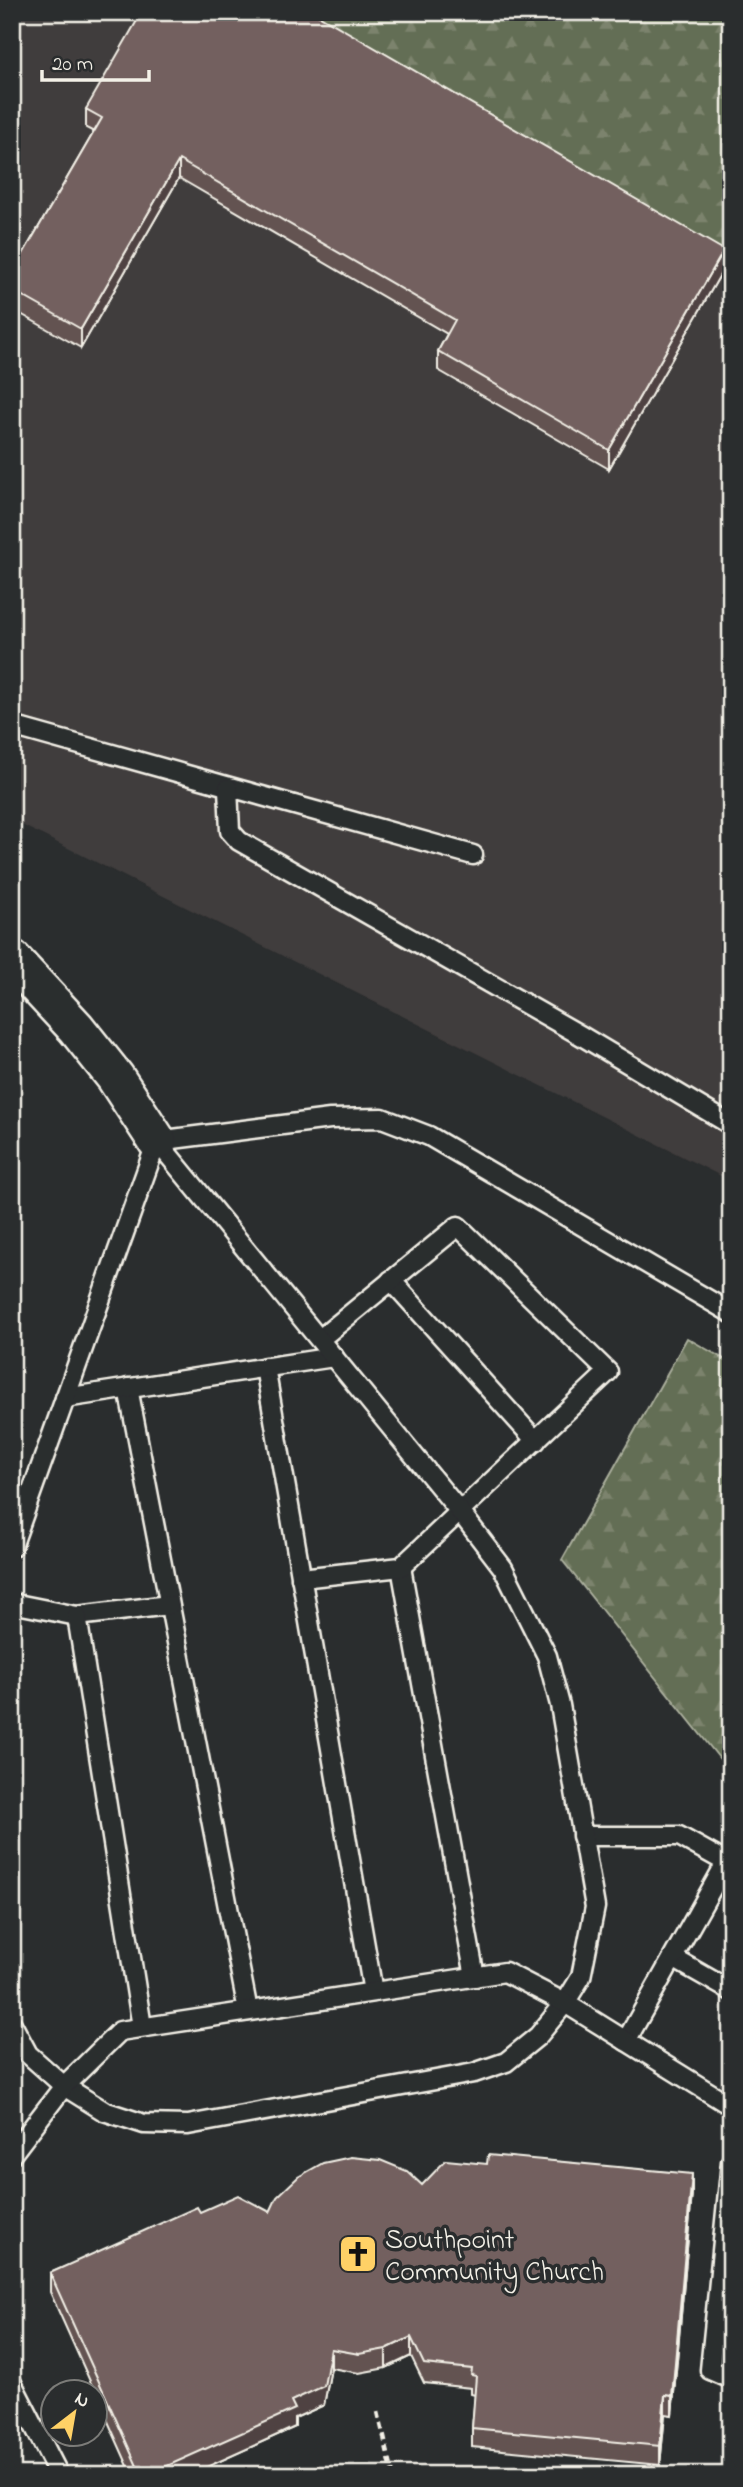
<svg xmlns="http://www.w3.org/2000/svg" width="743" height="2487" font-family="'Indie Flower',sans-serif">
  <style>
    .built { fill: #403c3c }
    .forest { fill: url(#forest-firs); stroke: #acb09e; stroke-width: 2 }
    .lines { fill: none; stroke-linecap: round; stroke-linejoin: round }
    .lane-casing { stroke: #f4f1e8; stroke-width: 23 }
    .street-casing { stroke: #f4f1e8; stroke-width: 42 }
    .path { stroke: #f4f1e8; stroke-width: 4.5; stroke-dasharray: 7 5; stroke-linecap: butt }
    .lane { stroke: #2a2d2e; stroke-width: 18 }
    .street { stroke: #2a2d2e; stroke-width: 37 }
    .wall { fill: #635351; stroke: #f4f1e8; stroke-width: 2 }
    .shaded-wall { fill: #504342; stroke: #f4f1e8; stroke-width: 2 }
    .building { fill: #73605e; stroke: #f4f1e8; stroke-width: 2 }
    .labels { text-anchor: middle; stroke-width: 7; stroke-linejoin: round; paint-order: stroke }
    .poi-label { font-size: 28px; fill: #f4f1e8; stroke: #2a2d2e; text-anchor: start }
  </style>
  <defs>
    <pattern id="forest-firs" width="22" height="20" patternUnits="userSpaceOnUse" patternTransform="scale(1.75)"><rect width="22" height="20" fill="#646e54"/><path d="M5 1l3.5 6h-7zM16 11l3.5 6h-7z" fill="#7b836d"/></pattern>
  </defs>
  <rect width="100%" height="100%" fill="#2a2d2e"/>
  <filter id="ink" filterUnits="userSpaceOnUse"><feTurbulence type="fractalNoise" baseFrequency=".0143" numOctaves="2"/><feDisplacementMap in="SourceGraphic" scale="14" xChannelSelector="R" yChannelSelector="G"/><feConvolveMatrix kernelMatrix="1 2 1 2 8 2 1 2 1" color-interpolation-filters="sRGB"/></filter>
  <g filter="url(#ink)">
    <polygon class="built" points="12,12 287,12 731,272 731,1181 12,820"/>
    <g class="forest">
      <polygon points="287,12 731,12 731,272 725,268"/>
      <polygon points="687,1338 731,1363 731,1773 562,1560"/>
    </g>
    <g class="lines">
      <defs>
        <g id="lane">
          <polyline points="12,726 473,855"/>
          <polyline points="228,788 230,831 239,841 580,1035 731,1125"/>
          <polyline points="157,1141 330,1119 382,1118 429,1136 731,1313"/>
          <polyline points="391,1280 536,1441"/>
          <polyline points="265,1367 373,1992"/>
          <polyline points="128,1388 248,2011"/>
          <polyline points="65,1398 334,1357"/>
          <polyline points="12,1547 157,1141"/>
          <polyline points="401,1567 475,1977"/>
          <polyline points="301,1578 401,1567 608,1372 458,1226 320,1339"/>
          <polyline points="12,1603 77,1616 169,1605"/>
          <polyline points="77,1616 142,2027"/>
          <polyline points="582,1836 679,1836 731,1865"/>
          <polyline points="673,1958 731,1991"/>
          <polyline points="12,2024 28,2054 64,2086 104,2111 144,2124 188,2125 474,2073 506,2062 538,2036 565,2003 581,1977 595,1907 560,1705 547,1656 503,1568 461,1513 157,1141"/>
          <polyline points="626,2041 726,1863"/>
          <polyline points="12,2154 64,2086 120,2031 505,1972 565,2003 731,2106"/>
          <polyline points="731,2162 710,2370 731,2379"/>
          <polyline points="12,2383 59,2475"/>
        </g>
        <polyline id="street" points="12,959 76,1028 115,1077 157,1141"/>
      </defs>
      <use href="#lane" class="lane-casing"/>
      <use href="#street" class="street-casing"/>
      <polyline class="path" points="378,2412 393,2475"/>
      <use href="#lane" class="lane"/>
      <use href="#street" class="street"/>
    </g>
    <g class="wall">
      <polygon points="86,109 724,268 609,469 438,370 438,351 447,334 179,178 81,348 12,309 12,273 94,132 86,128"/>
      <polygon points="422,2185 692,2193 672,2415 665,2414 660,2465 472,2447 472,2428 475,2395 471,2394 471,2388 424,2383 411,2356 386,2368 359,2373 331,2368 324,2405 295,2418 295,2427 189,2475 132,2475 50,2292 50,2273 200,2212 270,2212"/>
    </g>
    <g class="shaded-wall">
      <polygon points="179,160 179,178 81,348 81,329"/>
      <polygon points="724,250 724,268 609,469 609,450"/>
      <polygon points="692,2174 692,2193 672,2415 672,2396"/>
      <polygon points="411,2337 411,2356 386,2368 386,2349"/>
      <polygon points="331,2349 331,2368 324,2405 295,2418 295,2427 189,2475 147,2475 291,2401"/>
      <polygon points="665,2395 665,2414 660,2465 660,2446"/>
    </g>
    <g class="building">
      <polygon points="142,12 313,12 724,250 609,450 438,351 455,320 179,160 81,329 12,290 12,273 102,118 86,109"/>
      <polygon points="488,2155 692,2174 672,2396 665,2395 660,2446 472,2428 476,2376 471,2375 472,2369 424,2364 411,2337 386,2349 359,2354 331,2349 324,2386 291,2401 295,2409 147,2475 141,2475 50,2273 197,2207 200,2212 238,2195 270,2212 277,2197 298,2177 323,2163 351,2157 380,2160 407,2171 422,2185 446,2160 487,2164"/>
    </g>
  </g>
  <defs>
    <symbol id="church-square" viewBox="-11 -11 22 22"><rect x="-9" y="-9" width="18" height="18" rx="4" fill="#ffd166" stroke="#2a2d2e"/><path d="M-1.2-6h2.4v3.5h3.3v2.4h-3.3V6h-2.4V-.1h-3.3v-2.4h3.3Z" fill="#111"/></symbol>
  </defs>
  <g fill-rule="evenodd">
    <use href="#church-square" x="336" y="2232" width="44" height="44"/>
  </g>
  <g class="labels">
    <g class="poi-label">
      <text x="385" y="2248">Southpoint<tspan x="385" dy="32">Community Church</tspan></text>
    </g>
  </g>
  <rect width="743" height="2487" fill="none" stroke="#2a2d2e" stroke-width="42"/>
  <rect x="21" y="21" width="701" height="2445" fill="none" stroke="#f4f1e8" stroke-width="2.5" filter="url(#ink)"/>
  <g transform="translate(74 2413) rotate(31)"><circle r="33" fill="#2a2d2e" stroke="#7b7b78" stroke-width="2"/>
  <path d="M0-5L12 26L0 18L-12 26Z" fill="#ffd166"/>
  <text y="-10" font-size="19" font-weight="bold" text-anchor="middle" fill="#f4f1e8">N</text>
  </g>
  <path d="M42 70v10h107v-10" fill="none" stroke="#f4f1e8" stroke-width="3.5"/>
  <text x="52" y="70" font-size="21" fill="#f4f1e8" stroke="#2a2d2e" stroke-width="5" paint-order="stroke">20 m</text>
</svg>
